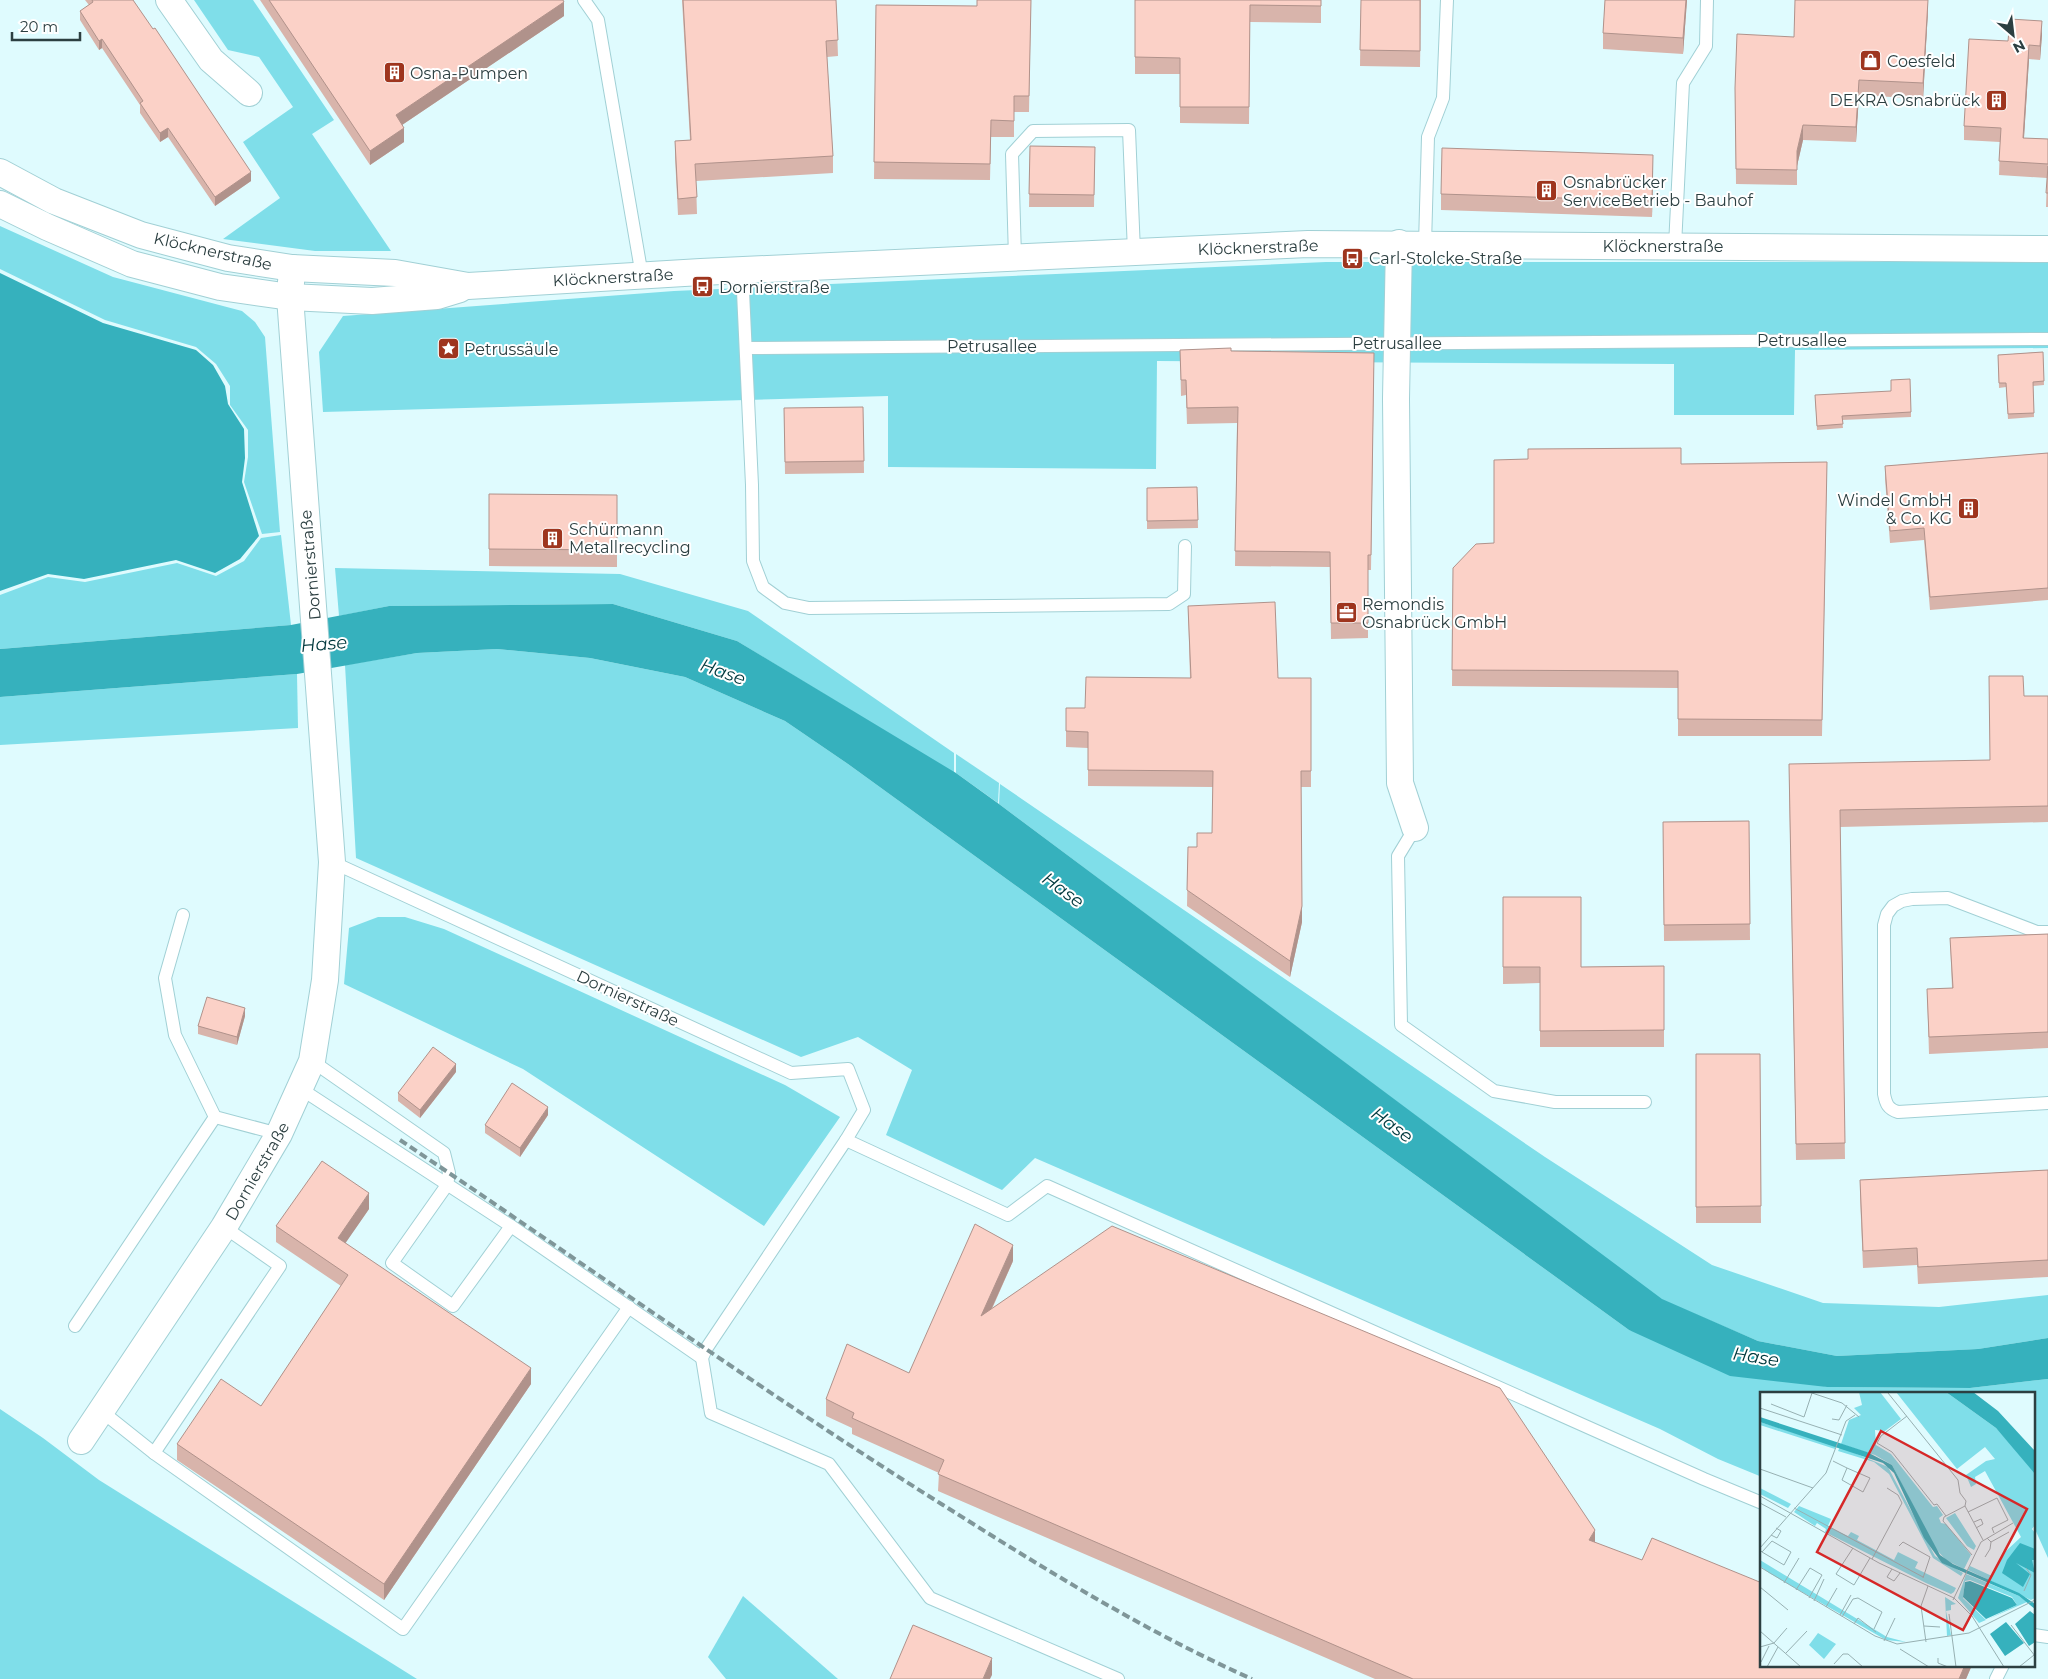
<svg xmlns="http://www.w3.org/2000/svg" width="2048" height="1679" font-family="Montserrat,sans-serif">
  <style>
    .green { fill: #7fdee9 }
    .water { fill: #36b1bd }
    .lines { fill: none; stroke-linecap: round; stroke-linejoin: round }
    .lane-casing { stroke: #a1d0d5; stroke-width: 14 }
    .street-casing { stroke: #a1d0d5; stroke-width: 28 }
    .lane { stroke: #fff; stroke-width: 12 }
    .street { stroke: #fff; stroke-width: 26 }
    .rail { stroke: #7f9699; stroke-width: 4; stroke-dasharray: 8 4; stroke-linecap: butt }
    .wall { fill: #d8b4ab }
    .shaded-wall { fill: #b0928b }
    .building { fill: #fbd1c7; stroke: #b0928b }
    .labels { text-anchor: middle; stroke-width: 4; stroke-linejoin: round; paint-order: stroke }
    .poi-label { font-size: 16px; fill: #2c3f41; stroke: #fff; text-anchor: start }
    .street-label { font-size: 16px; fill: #2c3f41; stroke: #fff }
    .water-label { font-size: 18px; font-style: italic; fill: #00383d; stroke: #fff }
    .inset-road { fill: none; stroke: #97b0b2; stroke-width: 1 }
    .view { fill: #d62828; fill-opacity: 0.15; stroke: #d62828; stroke-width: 2.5 }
    .inset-edge { fill: none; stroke: #2c3f41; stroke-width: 2.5 }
  </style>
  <rect width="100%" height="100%" fill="#dffbfe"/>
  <g class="green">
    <polygon points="194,0 253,0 334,120 312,134 391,251 315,251 223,239 280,198 243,142 293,107 259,57 228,50"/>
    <polygon points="0,226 113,277 242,311 255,322 265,337 280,532 262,534 244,482 248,457 248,430 230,405 230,386 216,364 196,347 105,320 0,269"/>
    <polygon points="1326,262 2048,262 2048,348 1795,350 1794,415 1674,415 1674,364 1157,361 1156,469 888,467 888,396 323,412 319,352 343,316 674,291"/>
    <polygon points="281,535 291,625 0,649 0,595 48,577 85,582 177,563 216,576 244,561 261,538"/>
    <polygon points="335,568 620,574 748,611 954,753 954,773 737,641 613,604 389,606 339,616"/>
    <polygon points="497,649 590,658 685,677 785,721 848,764 1629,1330 1827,1387 1970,1388 2048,1379 2048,1558 2034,1527 2034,1393 1762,1393 1762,1477 1718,1459 1660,1429 1035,1158 1002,1190 886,1135 912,1070 858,1037 801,1057 356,858 345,665 417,653"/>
    <polygon points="297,674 298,728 0,745 0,697"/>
    <polygon points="956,754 999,783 998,803 956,773"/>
    <polygon points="1000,784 1545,1157 1712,1265 1823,1303 1939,1307 2048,1295 2048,1338 1978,1349 1837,1356 1758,1341 1662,1300 999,804"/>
    <polygon points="378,917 405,917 444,929 785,1085 840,1117 764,1226 523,1069 344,984 349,928"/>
    <polygon points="0,1409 43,1438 99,1480 417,1679 0,1679"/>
    <polygon points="743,1596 838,1679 726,1679 708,1657"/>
  </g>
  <g class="water">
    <polygon points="0,273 103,323 196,350 213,365 225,386 228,404 244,429 245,458 242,482 259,536 240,559 215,573 176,560 84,579 48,574 0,591"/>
    <polygon points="613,604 737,641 956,773 999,804 1662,1299 1758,1341 1837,1356 1978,1349 2048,1338 2048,1379 1970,1388 1827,1387 1730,1376 1629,1330 848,764 785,721 685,677 590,658 497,649 417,653 297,674 0,697 0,649 291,625 389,606"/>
  </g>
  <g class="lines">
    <defs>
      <g id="lane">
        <polyline points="584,0 598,20 642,276"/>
        <polyline points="1425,244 1428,137 1443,98 1447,0"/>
        <polyline points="1675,246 1683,83 1706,46 1707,0"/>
        <polyline points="1015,257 1012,154 1033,131 1129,130 1134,252"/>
        <polyline points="742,270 752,485 753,561 763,587 785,603 809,608 1169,604 1184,594 1185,546"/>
        <polyline points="746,348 2048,339"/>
        <polyline points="1415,828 1398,856 1401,1025 1494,1091 1555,1102 1645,1102"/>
        <polyline points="332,862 791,1073 848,1069 864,1110 846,1140 706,1349 702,1358 711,1413 829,1464 930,1598 1118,1679"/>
        <polyline points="183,915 165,978 175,1035 215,1117 279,1134"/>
        <path d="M2048,932H2037L1948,898L1912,899L1902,901L1893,906L1887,914L1884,925V1094C1886,1104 1888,1109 1898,1112L2048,1103"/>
        <polyline points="312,1061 444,1153 449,1173 447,1185 392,1263 453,1306 511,1226"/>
        <polyline points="301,1089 511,1226 702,1358"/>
        <polyline points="846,1140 1008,1215 1047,1186 1704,1479 1762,1503"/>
        <polyline points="224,1227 280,1266 154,1453 403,1629 629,1307"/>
        <polyline points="75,1326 215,1117"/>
        <polyline points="100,1410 154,1453"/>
        <polyline points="2034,1635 2048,1637"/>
        <polyline points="1996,1679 2003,1665"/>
      </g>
      <g id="street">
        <polyline points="169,0 211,60 249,93"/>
        <polyline points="0,172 54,201 141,235 228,258 292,268 395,273 468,286 701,272 1308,244 2048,249"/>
        <polyline points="0,204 47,227 132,264 220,287 290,297 372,301 437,296 460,289"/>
        <polyline points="1399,243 1396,399 1400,783 1415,828"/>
        <polyline points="81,1441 224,1227 279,1134 312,1061 325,980 332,862 290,297 292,268"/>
      </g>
    </defs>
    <use href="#lane" class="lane-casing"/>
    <use href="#street" class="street-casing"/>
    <use href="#lane" class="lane"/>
    <use href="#street" class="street"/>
    <path class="rail" d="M400,1140C581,1261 758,1389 943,1505C1043,1568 1144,1631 1252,1679"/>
  </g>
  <g class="wall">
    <polygon points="85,0 133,0 251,181 215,206 168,137 160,142 140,113 140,105 102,48 99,50 80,20 80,11 89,5"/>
    <polygon points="260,0 563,0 564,16 402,125 404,142 370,165"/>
    <polygon points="682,0 836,0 838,56 827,57 833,156 833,173 696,181 697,214 678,215 675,157 675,141 690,140"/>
    <polygon points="1031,0 1029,112 1014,112 1014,137 991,137 990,180 874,179 876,5 977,6"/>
    <polygon points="1135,0 1321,0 1321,23 1250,22 1249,124 1180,123 1180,74 1135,74"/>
    <polygon points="1361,0 1421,0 1420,67 1360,66"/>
    <polygon points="1605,0 1687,0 1683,54 1603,49 1603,33"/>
    <polygon points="1928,10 1923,99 1859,95 1856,142 1803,140 1797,166 1797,185 1736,184 1735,88 1794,37"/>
    <polygon points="2042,35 2040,60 2029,59 2024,138 2048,139 2048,207 2046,207 2047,178 1999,175 2000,142 1964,140 1964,126 2008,41"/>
    <polygon points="1030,146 1095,147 1094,207 1029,207"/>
    <polygon points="1653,171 1652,217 1441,210 1441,194"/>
    <polygon points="1180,350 1231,351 1374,368 1371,570 1368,570 1368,638 1331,639 1330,567 1235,566 1237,423 1187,424 1186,395 1181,396"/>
    <polygon points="2043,352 2044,385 2033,386 2034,417 2008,419 2006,387 1999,388 1998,355"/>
    <polygon points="1815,395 1911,412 1911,417 1842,420 1843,428 1817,430"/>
    <polygon points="863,407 864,473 785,474 784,408"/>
    <polygon points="2048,453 2048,600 1930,610 1924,540 1890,543 1885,479 1885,466"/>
    <polygon points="1827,462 1822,736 1678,736 1678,688 1452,686 1453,568 1494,543 1681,464"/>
    <polygon points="1197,487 1198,528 1147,529 1147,488"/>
    <polygon points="489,494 617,495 617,567 489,566"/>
    <polygon points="1188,606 1278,678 1311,678 1311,787 1301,787 1302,922 1290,977 1187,906 1188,847 1197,847 1212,833 1213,787 1088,786 1088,748 1066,747 1066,708 1085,708 1190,678"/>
    <polygon points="2024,696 2048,696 2048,822 1840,827 1845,1159 1796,1160 1789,780 1990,760"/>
    <polygon points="1749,821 1750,940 1664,941 1663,822"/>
    <polygon points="1503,897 1581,967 1664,966 1664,1047 1540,1047 1540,983 1503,984"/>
    <polygon points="2048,934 2048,1048 1929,1054 1927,989 1952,988 1950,938"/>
    <polygon points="245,1016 237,1045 198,1034 198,1026"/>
    <polygon points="1696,1054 1760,1054 1761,1223 1696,1223"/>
    <polygon points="456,1072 420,1118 398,1101 398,1093"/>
    <polygon points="548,1115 520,1157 485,1133 485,1125"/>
    <polygon points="2048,1170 2048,1277 1918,1284 1917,1265 1863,1268 1860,1196 1860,1180"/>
    <polygon points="369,1209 345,1243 531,1384 384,1600 177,1460 177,1444 261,1406 341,1286 276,1242 276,1226"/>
    <polygon points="1013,1261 992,1309 1595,1542 1762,1665 1972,1665 1966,1679 1375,1679 938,1491 939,1473 852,1434 852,1428 826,1416 826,1399 909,1373"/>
  </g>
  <g class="shaded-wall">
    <polygon points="1686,0 1687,0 1683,54 1683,38"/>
    <polygon points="1928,0 1928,10 1923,99 1923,83"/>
    <polygon points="564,2 564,16 396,129 396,115"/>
    <polygon points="2042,21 2042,35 2040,60 2040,46"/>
    <polygon points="102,39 102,48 99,50 99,41"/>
    <polygon points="2029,45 2029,59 2023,152 2023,138"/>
    <polygon points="1859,80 1859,95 1856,142 1856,127"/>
    <polygon points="1803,125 1803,140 1797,166 1797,185 1797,151"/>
    <polygon points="168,128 168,137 160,142 160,133"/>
    <polygon points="404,128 404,142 370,165 370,151"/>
    <polygon points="1653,155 1653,171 1652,217 1652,201"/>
    <polygon points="251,172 251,181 215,206 215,197"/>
    <polygon points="1302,906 1302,922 1290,977 1290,961"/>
    <polygon points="245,1008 245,1016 237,1045 237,1037"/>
    <polygon points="456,1064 456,1072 420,1118 420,1110"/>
    <polygon points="548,1107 548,1115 520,1157 520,1148"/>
    <polygon points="369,1193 369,1209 338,1254 338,1238"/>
    <polygon points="1013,1245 1013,1261 981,1332 981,1316"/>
    <polygon points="531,1368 531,1384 384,1600 384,1584"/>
    <polygon points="1595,1530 1595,1546 1589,1540"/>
    <polygon points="992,1658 992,1675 990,1679 983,1679"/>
    <polygon points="1965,1665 1972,1665 1966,1679 1959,1679"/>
  </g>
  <g class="building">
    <polygon points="92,0 133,0 153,29 155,28 251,172 215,197 168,128 160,133 140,103 143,101 102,39 99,41 80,11 93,2"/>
    <polygon points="269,0 563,0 564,2 396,115 404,128 370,151"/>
    <polygon points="683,0 836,0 838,40 826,41 833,156 695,164 697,197 678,199 675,141 691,140"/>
    <polygon points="977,0 1031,0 1029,96 1014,96 1014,121 991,120 990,164 874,162 876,5 977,6"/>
    <polygon points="1135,0 1321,0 1321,6 1250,5 1249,107 1180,107 1180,58 1135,57"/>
    <polygon points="1361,0 1420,0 1420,51 1360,50"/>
    <polygon points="1605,0 1686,0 1683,38 1603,33"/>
    <polygon points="1795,0 1928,0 1923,83 1859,80 1856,127 1803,125 1797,151 1797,170 1736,169 1735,88 1737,34 1794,37"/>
    <polygon points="2010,19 2042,21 2040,46 2029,45 2023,138 2048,139 2048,164 1999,161 2001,128 1964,126 1969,39 2008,41"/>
    <polygon points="1030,146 1095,147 1094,195 1029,194"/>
    <polygon points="1442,148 1653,155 1652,201 1441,194"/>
    <polygon points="2048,166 2048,193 2046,193"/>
    <polygon points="1231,348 1231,351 1374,353 1371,555 1368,555 1368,623 1331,623 1330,552 1235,551 1238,407 1187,408 1186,380 1181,380 1180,350"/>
    <polygon points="2043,352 2044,381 2033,382 2034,413 2008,414 2006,383 1999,383 1998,355"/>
    <polygon points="1910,379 1911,412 1842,416 1843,424 1817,426 1815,395 1891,391 1891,380"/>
    <polygon points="863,407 864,461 785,462 784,408"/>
    <polygon points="1681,448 1681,464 1827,462 1822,720 1678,719 1678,671 1452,670 1453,568 1476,544 1494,543 1494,460 1528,459 1528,449"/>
    <polygon points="2048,453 2048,588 1930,597 1924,528 1890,531 1885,466"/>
    <polygon points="1197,487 1198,520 1147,521 1147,488"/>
    <polygon points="489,494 617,495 617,550 489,549"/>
    <polygon points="1275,602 1278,678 1311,678 1311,771 1301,771 1302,906 1290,961 1187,890 1188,847 1197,847 1197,833 1212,833 1213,771 1088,770 1088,732 1066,731 1066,708 1085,708 1086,677 1191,678 1188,606"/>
    <polygon points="1989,676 2023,676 2024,696 2048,696 2048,806 1840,810 1845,1143 1796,1144 1789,764 1990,760"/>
    <polygon points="1749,821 1750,924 1664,925 1663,822"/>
    <polygon points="1503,897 1581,897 1581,967 1664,966 1664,1030 1540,1031 1540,967 1503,967"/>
    <polygon points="2048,934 2048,1032 1929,1037 1927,989 1953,988 1950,938"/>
    <polygon points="207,997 245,1008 237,1037 198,1026"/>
    <polygon points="433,1047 456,1064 420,1110 398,1093"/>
    <polygon points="1696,1054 1760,1054 1761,1206 1696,1207"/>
    <polygon points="512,1083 548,1107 520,1148 485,1125"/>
    <polygon points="322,1161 369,1193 338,1238 531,1368 384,1584 177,1444 221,1379 261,1406 348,1275 276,1226"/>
    <polygon points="2048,1170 2048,1260 1918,1267 1917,1248 1863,1251 1860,1180"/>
    <polygon points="975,1224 1013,1245 981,1316 1112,1226 1500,1388 1595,1530 1589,1540 1642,1560 1652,1538 1762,1583 1762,1665 1965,1665 1959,1679 1413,1679 938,1474 944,1460 852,1418 854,1413 826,1399 847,1344 909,1373"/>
    <polygon points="913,1625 992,1658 983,1679 890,1679"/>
  </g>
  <defs>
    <symbol id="shop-square" viewBox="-11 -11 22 22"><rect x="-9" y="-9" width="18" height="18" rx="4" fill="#9e351e" stroke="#fff"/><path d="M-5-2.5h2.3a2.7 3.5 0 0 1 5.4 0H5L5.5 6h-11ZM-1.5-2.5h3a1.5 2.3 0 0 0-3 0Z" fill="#fff"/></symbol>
    <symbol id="building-square" viewBox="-11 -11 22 22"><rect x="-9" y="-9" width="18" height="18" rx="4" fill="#9e351e" stroke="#fff"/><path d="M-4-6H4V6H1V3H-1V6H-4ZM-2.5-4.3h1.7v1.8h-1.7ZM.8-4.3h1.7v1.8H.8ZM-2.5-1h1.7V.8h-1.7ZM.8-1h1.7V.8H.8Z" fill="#fff"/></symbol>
    <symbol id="bus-square" viewBox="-11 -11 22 22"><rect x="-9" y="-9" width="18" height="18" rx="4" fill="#9e351e" stroke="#fff"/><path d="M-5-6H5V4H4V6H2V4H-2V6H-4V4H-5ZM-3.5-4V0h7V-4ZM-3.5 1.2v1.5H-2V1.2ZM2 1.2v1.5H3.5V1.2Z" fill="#fff"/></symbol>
    <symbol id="sight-square" viewBox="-11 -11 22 22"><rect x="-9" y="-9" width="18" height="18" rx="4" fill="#9e351e" stroke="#fff"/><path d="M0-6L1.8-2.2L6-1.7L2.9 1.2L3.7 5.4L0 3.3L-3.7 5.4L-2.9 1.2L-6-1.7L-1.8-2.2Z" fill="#fff"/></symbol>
    <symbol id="office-square" viewBox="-11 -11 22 22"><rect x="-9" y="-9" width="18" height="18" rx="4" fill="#9e351e" stroke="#fff"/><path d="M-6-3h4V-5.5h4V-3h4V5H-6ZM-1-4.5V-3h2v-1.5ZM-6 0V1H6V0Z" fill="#fff"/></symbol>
  </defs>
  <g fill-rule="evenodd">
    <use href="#shop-square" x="1858" y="48" width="25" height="25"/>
    <use href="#building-square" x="382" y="60" width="25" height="25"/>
    <use href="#building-square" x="1984" y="88" width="25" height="25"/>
    <use href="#building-square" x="1534" y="178" width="25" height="25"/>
    <use href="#bus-square" x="1340" y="246" width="25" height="25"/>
    <use href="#bus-square" x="690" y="274" width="25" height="25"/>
    <use href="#sight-square" x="436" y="336" width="25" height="25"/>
    <use href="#building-square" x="1956" y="496" width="25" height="25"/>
    <use href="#building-square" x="540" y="526" width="25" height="25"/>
    <use href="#office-square" x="1334" y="600" width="25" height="25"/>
  </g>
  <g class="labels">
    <g class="poi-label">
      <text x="1887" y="67">Coesfeld</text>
      <text x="410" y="79">Osna-Pumpen</text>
      <text x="1980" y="106" text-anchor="end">DEKRA Osnabrück</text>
      <text x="1563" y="188">Osnabrücker<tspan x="1563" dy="18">ServiceBetrieb - Bauhof</tspan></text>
      <text x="1369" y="264">Carl-Stolcke-Straße</text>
      <text x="719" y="293">Dornierstraße</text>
      <text x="464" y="355">Petrussäule</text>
      <text x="1952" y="506" text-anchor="end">Windel GmbH<tspan x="1952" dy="18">&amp; Co. KG</tspan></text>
      <text x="569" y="535">Schürmann<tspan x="569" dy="18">Metallrecycling</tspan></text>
      <text x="1362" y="610">Remondis<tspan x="1362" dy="18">Osnabrück GmbH</tspan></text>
    </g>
    <g class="street-label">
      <text x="1663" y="252">Klöcknerstraße</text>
      <text transform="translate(1258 247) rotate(-2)" y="6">Klöcknerstraße</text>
      <text transform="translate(213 251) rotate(13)" y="6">Klöcknerstraße</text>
      <text transform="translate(613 277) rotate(-3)" y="6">Klöcknerstraße</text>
      <text x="1802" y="346">Petrusallee</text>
      <text x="1397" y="349">Petrusallee</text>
      <text x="992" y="352">Petrusallee</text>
      <text transform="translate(310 565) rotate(-95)" y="6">Dornierstraße</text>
      <text transform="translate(628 998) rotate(25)" y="6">Dornierstraße</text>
      <text transform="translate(257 1171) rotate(-60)" y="6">Dornierstraße</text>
    </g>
    <g class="water-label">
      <text transform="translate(324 644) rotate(-5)" y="6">Hase</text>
      <text transform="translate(723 672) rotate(20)" y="6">Hase</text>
      <text transform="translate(1063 890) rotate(36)" y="6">Hase</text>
      <text transform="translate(1392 1125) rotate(36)" y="6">Hase</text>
      <text transform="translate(1756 1357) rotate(9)" y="6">Hase</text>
    </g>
  </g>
  <g transform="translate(1760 1392)">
    <rect width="275" height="275" fill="#dffbfe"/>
    <path d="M99,0H120L141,27L125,39L115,38L116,53L131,62L173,115L177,114L183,123L179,126L181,131L186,132L211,163L204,177L186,168L175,156L132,73L115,63L81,52L89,28L101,23L94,16L102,13ZM136,0H186L236,36L271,75L275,82V133L272,137L275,141V206L271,208L208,178L210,174L232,184L246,159L261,145L225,79L215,85L216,92L211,95L206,83L226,69L235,67L225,55L197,77ZM0,30L76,54L75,57L0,33ZM80,55L128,75L175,164L203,181L201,184L173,166L129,82L114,70L78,59ZM0,96L31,112L28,116L0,102ZM39,114L71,127L68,134L88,144L91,140L99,144L97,148L134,168L138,160L158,170L155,176L196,196L194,200L191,202L166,191L65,140L66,137L57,131L55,134L34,120ZM195,121L216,154L214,158L207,154L186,126ZM0,168L127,245L146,250L126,248L9,181L0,174ZM206,182L259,204L267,210L219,231L198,206ZM210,188L252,205L257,213L226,228L203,206L205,189ZM185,205L196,212L191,213V218L186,219L191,243L187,244ZM58,241L76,252L64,267L49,253Z" fill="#7fdee9" fill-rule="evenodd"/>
    <path d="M186,0H213L238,19L275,59V82L236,36ZM0,25L107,60L132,73L180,163L193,172L259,201L275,212V217L259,204L182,171L164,146L134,81L123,71L0,30ZM260,151L275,157V168H272L275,181L256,171L270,182L263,195L242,181L247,168ZM210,189L252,206L257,213L226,227L203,205L205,190ZM270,219L275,223V250L269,254L255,232ZM246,230L264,251L245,264L230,242Z" fill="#36b1bd"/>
    <path class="inset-road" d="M128,1L198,88L200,101L206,109L205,114L223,148M11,12L44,25L52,1L82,11L99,25M0,16L82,43M147,24L121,44L117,51L132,60L174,113L177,112L186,124M72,27L79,28L87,13M73,69L87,76L110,86L103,100L82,88L87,76M0,77L53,96M0,104L119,171L194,206L212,224L244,275M0,111L26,125M205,114L184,125L183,129L212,163M34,116L163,185M208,120L237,106L248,128L232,136L234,141M214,130L221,127L223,132L216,136M11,143L17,146L21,139L16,136M231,150L249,140M139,154L143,150L170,165L163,186M0,156L66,81L86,29L95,23M93,156L76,182L94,193L110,166M0,158L2,160L24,173L31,160L12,149L2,160M225,165L230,157L231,150L227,146M112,167L142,111L138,103L127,96M0,175L115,244L137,252L209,241L275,208M132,177L127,185L134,189L140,181M24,191L39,166M0,195L28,218M36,198L50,176L62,183L49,206M264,199L271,183L266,176M193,208L221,150L253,131M54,209L64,187M66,215L77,196M189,222L196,275M80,223L91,203M82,225L93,207L98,206L122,220L114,237M94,232L98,226L116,240M251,233L275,264M164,234L180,235M0,239L41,275M124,249L135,226M166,250L161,214L168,194M0,255L14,251L27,236M140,257L169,275M26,261L47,239M178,266V271L188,275M1,270L9,254M74,272L83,262H88L103,275M7,275L18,255M259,275L274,263"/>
    <path class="view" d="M121,39L267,117L203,238L57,160Z"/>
    <rect width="275" height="275" class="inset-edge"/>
  </g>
  <g transform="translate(2013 35) rotate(152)" stroke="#ffffff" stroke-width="4" paint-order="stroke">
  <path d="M0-4L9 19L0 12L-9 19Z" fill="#2c3f41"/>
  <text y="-8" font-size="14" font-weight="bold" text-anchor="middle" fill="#2c3f41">N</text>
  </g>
  <path d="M12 32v8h68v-8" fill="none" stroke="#2c3f41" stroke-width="2.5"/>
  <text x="20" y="32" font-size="15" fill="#2c3f41" stroke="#ffffff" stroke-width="4" paint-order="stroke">20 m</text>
</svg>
